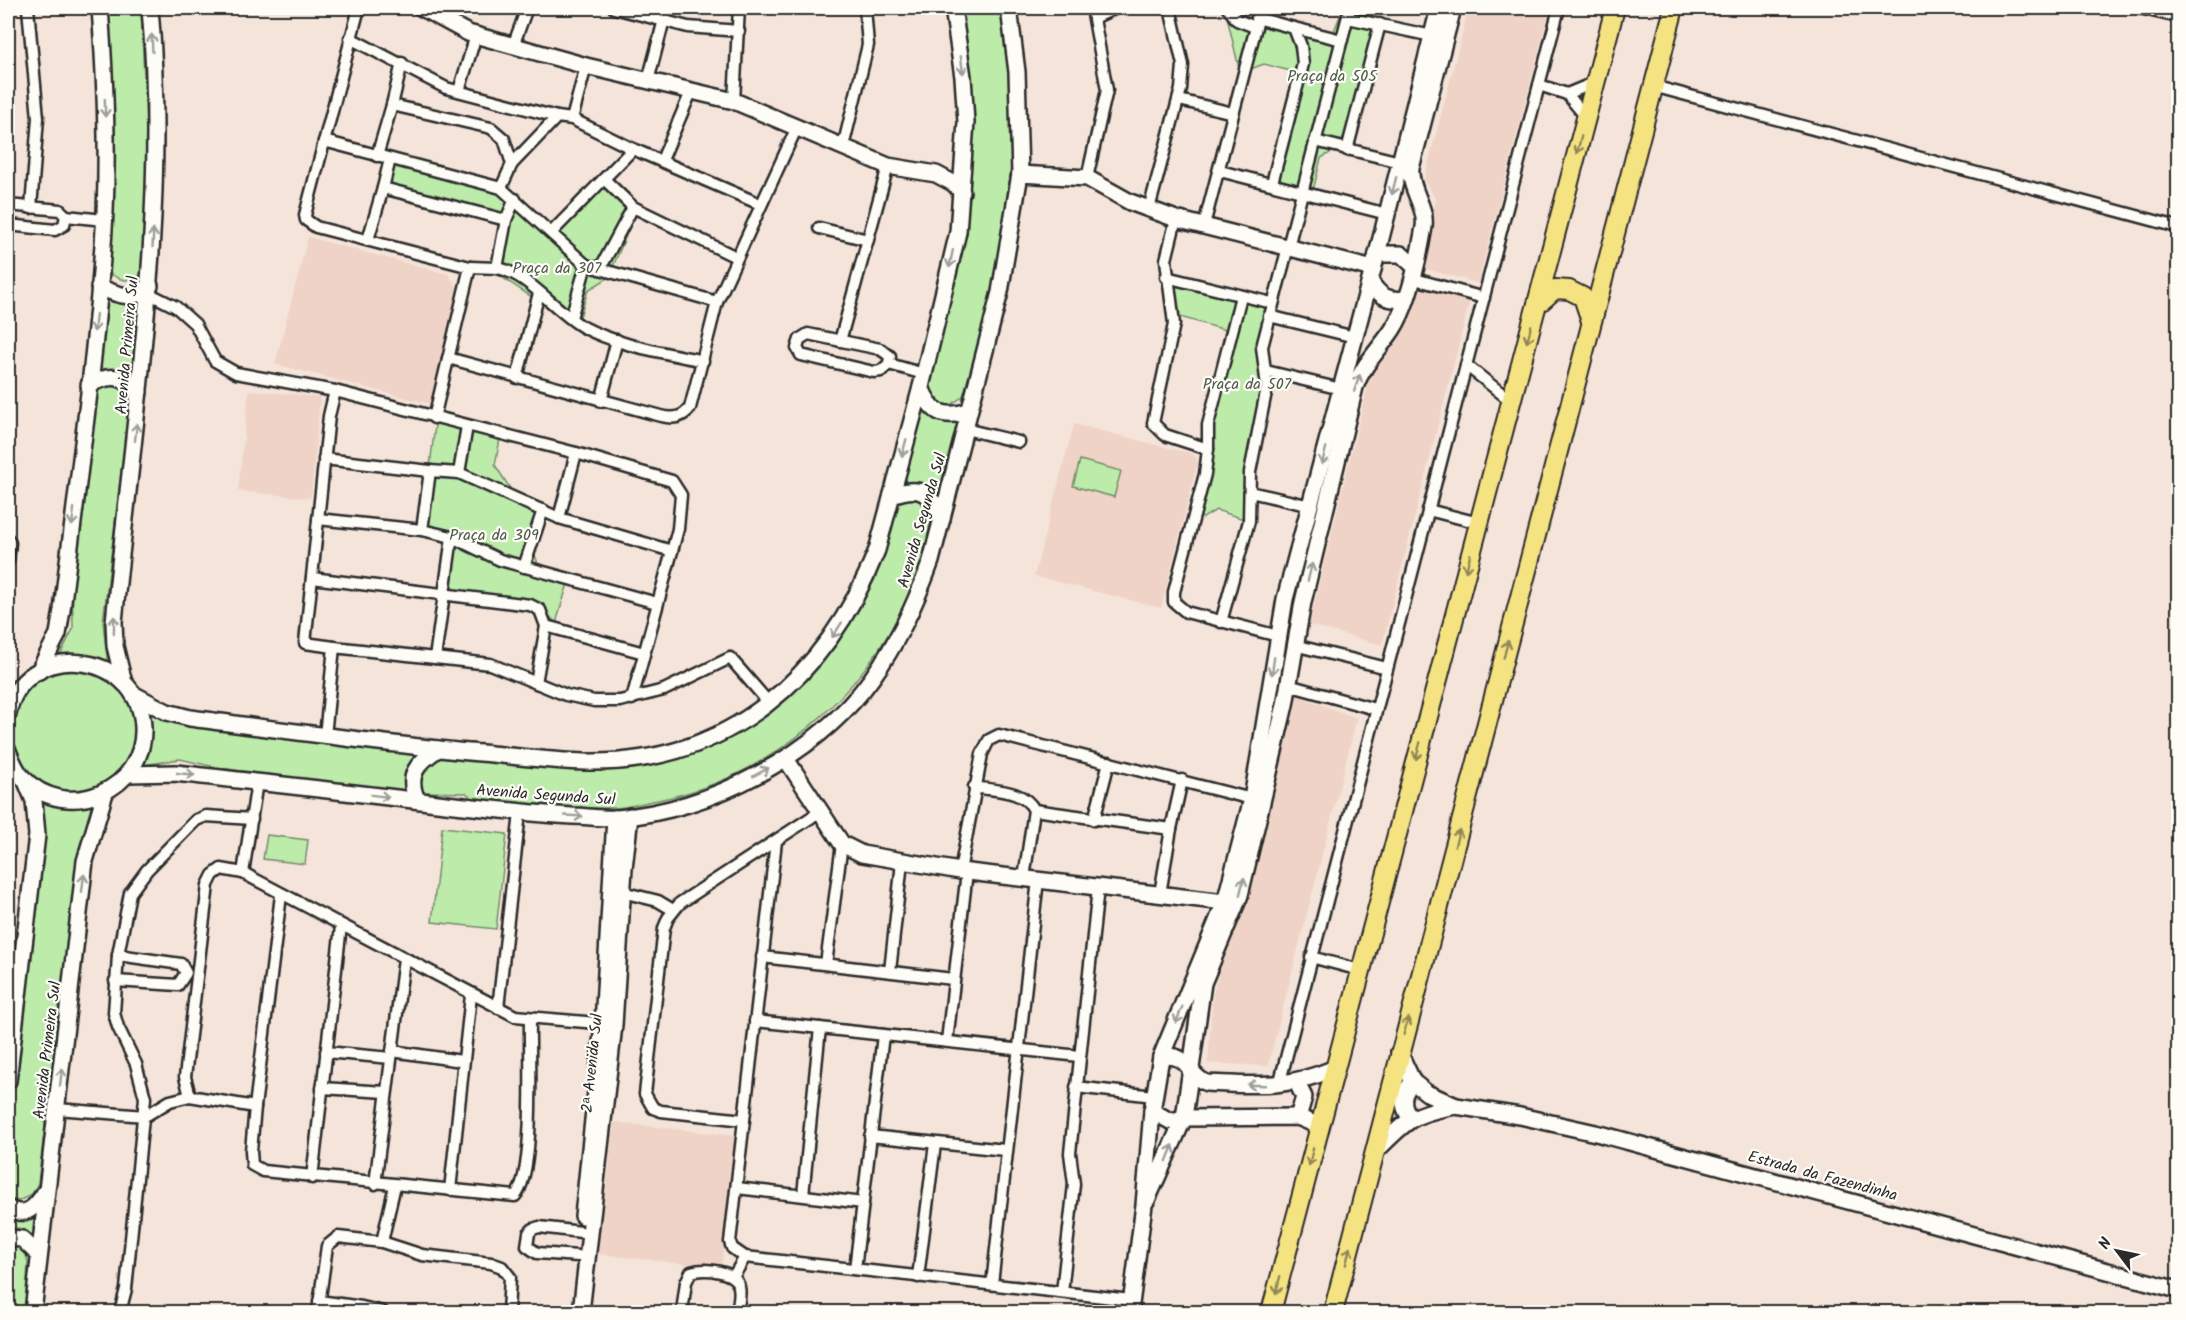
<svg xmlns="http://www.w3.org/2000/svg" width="2186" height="1320" font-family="Kalam,sans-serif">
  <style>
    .built { fill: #efd3c6 }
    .green { fill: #bcebaa; stroke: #748b6a; stroke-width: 1.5 }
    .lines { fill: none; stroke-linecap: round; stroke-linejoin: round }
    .street-casing { stroke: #2b2b2b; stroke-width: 15 }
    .secondary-casing { stroke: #2b2b2b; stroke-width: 20 }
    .highway-casing { stroke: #2b2b2b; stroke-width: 22 }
    .street { stroke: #fdfcf7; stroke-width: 10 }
    .secondary { stroke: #fdfcf7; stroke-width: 15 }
    .highway { stroke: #f5e382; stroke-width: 18 }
    .oneway { stroke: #9e9e9b }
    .oneway2 { stroke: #908756 }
    .labels { text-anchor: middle; stroke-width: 4.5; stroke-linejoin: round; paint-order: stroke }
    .park-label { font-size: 16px; fill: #4f5b4b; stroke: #fdfcf7 }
    .street-label { font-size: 16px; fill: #2b2b2b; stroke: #fdfcf7 }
  </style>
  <rect width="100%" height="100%" fill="#f5e4da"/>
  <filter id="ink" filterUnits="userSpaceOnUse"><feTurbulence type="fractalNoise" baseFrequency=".0167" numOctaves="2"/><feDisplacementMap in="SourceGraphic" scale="12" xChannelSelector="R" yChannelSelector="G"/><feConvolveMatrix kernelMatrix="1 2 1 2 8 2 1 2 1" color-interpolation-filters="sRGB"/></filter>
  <g filter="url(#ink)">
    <g class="built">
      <polygon points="1469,8 1550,8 1478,283 1418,267 1436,200 1424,180"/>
      <polygon points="308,237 448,274 459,290 430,404 275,364"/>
      <polygon points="1417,286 1470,300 1382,645 1309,625 1372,369"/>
      <polygon points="249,390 320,397 311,498 238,491"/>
      <polygon points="1074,424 1193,454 1198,461 1161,608 1034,576"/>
      <polygon points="1296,695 1357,718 1268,1066 1208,1063 1213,994"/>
      <polygon points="614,1122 737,1136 721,1268 598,1254"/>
    </g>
    <g class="green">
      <path d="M103,8H141L148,172L141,275C124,284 119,280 104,269Z"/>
      <polygon points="957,8 1003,8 1010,55 1011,166 995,289 963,396 950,406 938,405 928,390 965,205"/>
      <polygon points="1225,8 1263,8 1262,14 1333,33 1343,9 1387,20 1349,155 1335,150 1321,158 1311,199 1266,188 1294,72 1264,64 1240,73"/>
      <polygon points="388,157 498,182 551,228 604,173 634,217 608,278 588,290 577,327 491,270 500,223 378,194"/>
      <polygon points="1167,273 1275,302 1264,353 1277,375 1253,471 1253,522 1216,510 1203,518 1191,514 1229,331 1173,315"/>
      <polygon points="102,291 140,295 135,379 125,372 94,367"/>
      <polygon points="108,381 120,384 130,399 103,622 108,666 59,657 73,629 72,566 91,392"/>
      <path d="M920,403C931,417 941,424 959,418L936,504C924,489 919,482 899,484Z"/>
      <polygon points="436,417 501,434 495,465 513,493 548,505 535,555 541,573 569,580 556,623 539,605 446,591 452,549 422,531"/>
      <polygon points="1080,460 1121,471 1114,497 1073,486"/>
      <path d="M905,498L922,499L932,518C925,542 922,571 911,593C861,697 774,777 658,800C644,802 628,808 613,808C569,809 522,803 477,801L466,793L424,792L417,784L426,764L443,757L481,761L486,757L630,763L760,715L795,690L823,658L896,506Z"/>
      <circle cx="74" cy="732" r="62"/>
      <path d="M146,709C181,729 219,727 257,732C312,739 367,746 421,752C410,768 403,777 408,796L215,767L180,759L144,765C152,745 151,730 146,709Z"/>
      <polygon points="37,798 62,807 95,805 79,848 38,1183 32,1194 19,1201 8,1199 8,1121 42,818"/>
      <polygon points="442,827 507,834 496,929 432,922"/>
      <polygon points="267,835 308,840 305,864 263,859"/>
      <polygon points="34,1211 33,1235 18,1228 8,1229 8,1212"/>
      <polygon points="15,1244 24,1248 28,1262 25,1312 8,1312 8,1245"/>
    </g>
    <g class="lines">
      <defs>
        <g id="street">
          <polyline points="28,8 38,118 31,208"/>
          <polyline points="359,8 305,215 306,220 316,227 470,267 434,418"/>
          <polyline points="614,8 688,27 739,31"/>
          <polyline points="1228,8 1237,20 1255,27"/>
          <polyline points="2139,8 2178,17"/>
          <polyline points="1094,18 1116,8"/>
          <polyline points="1257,18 1294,28 1301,46 1303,64 1272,183"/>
          <polyline points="1348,18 1432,36"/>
          <polyline points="1294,28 1342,40"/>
          <polyline points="350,38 446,88 557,117"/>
          <polyline points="513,46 527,8"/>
          <polyline points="648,81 667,8"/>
          <polyline points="1539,85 1567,94 1586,117"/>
          <polyline points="1653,86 2178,227"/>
          <polyline points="459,91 476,35"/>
          <polyline points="1567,94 1596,82"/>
          <polyline points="1179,100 1233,113"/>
          <polyline points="734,101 739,8"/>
          <polyline points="392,105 402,63"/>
          <polyline points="572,119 586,66"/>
          <polyline points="324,141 501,188 586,265 717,302"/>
          <polyline points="1315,141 1400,162"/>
          <polyline points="843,147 868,45 865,8"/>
          <polyline points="1347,150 1380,24"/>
          <polyline points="377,156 392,105 491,128 504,139 512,164"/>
          <polyline points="662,160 691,92"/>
          <polyline points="1220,171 1387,214"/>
          <polyline points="1087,178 1107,90 1092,8"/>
          <polyline points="604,179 633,207"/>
          <polyline points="383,188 390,159"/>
          <polyline points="501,188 512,164 557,117 572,119 633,149 760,204"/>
          <polyline points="8,205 60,210 66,216 64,225 55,230 8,225"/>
          <polyline points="1149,209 1181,89 1183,65 1170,8"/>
          <polyline points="66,216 104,220"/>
          <polyline points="1176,219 1166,260 1174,324 1153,423 1165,435 1208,449 1205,474 1174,592 1174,602 1186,612 1278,636"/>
          <polyline points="506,220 515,199"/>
          <polyline points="1204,225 1261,8"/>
          <polyline points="819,228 868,240"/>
          <polyline points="552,232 633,149"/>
          <path d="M368,240L383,188L506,220L497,268C528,273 555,311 583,327C619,346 663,352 703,361"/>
          <polyline points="470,267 497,268"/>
          <polyline points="600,269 633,207 736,257"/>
          <polyline points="1166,277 1272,303"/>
          <polyline points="1411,278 1484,298"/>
          <polyline points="150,294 176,307 195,324 215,361 236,373 335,391 576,453 672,481 681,495 678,529 632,699"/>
          <polyline points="1269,316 1355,337"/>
          <polyline points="571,318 586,265"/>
          <polygon points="808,334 880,349 890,356 889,364 881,371 874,372 801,355 797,348 800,339"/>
          <polyline points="840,341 888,166"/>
          <path d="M448,358L661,416C674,419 682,418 690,408L717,302L797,127"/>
          <polyline points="889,364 924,374"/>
          <polyline points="1466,365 1511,401"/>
          <polyline points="1266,371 1341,389"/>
          <polyline points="517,378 539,293"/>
          <polyline points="601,401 617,340"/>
          <polyline points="965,429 1019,442"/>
          <polyline points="1208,449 1208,425 1241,296"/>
          <polyline points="324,459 430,471"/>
          <polyline points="459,473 559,518 672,551"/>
          <polyline points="1250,492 1311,506"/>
          <polyline points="1428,510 1479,523"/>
          <polyline points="559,518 576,453"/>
          <polyline points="318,519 422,530"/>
          <polyline points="452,537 500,560 657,603"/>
          <polyline points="8,539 10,543 8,561"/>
          <polyline points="524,567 543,510"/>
          <polyline points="312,578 530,605 540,610 546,626 644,653"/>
          <polyline points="1221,622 1249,521 1250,472 1267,387 1262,347 1350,8"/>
          <polyline points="1294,645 1387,668"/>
          <polyline points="334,647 305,643 329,416 335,391"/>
          <polyline points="435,658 452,537 422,530 430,471 459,473 467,426"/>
          <polyline points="536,683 546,626"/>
          <polyline points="1288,685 1375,709"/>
          <polyline points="325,736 334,647 490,664 566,695 594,701 620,701 664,690 730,658 769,703"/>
          <path d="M974,787C994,791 1024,789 1034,810L1024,878"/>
          <polyline points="1034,810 1171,829"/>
          <polyline points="1094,820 1109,762"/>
          <polyline points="776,841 730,1242 732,1248 745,1257 1131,1300"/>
          <polyline points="960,871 982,754 989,740 999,735 1252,799"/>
          <polyline points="243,873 257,782"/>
          <polyline points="622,892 658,901 673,910"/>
          <polyline points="1160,894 1171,829 1182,780"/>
          <path d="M281,895L255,1107L251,1151L252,1165L263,1171L515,1196C536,1175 529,1053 530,1019"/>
          <polyline points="762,957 953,979"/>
          <polyline points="1311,957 1360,970"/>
          <polyline points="826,964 842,844"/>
          <polyline points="890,971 902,862"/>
          <polyline points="115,981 178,985 186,973 181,964 118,955"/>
          <polyline points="498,1008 520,813"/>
          <polyline points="755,1021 1079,1056"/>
          <polyline points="947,1041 967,872"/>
          <polyline points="392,1051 462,1061"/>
          <polyline points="326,1052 391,1058"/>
          <polyline points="1279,1085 1559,8"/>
          <polyline points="1076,1087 1154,1096"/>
          <polyline points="322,1088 386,1092"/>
          <polyline points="190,1096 185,1077 208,885 213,875 221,869 243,873 515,1016 609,1024"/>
          <polyline points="57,1109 145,1116 170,1101 190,1096 255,1107"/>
          <polyline points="744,1120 661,1111 653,1108 645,1094 664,928 668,918 680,903 821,811"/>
          <polyline points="870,1136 1005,1150"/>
          <polyline points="312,1178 341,926"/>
          <polyline points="375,1184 404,959"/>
          <polyline points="737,1188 863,1203"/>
          <polyline points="450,1190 471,995"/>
          <polyline points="803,1195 820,1028"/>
          <polyline points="382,1242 395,1185"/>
          <polyline points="578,1256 537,1253 527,1246 529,1233 533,1229 539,1227 581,1232"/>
          <polyline points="855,1269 883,1035"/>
          <polyline points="733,1277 745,1257"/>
          <polyline points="918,1277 935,1144"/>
          <polyline points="992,1284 1038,880"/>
          <polyline points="1062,1292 1074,1184 1070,1153 1098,888"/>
          <polyline points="319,1301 362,1307 383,1312"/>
          <polyline points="120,1312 126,1289 145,1098 136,1064 118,1027 114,1013 118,955 130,893 147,870 196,820 206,816 252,819"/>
          <polyline points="318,1312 327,1246 338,1237 382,1242 422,1255 491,1263 502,1267 510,1277 508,1312"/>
          <path d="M682,1312L686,1282L691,1272C704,1268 736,1270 739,1287C741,1295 738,1305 737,1312"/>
        </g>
        <g id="secondary">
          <polyline points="422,8 468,33 586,66 734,101 888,166 936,174 953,183 962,192"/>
          <polyline points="1020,174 1087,178 1130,202 1176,219 1373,269"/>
          <polyline points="1377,254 1401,254 1414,266"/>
          <path d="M1370,281C1380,297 1388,301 1406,299"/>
          <path d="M99,287C118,295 133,302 150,286"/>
          <path d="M89,385C110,373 122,375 139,392"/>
          <path d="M921,387C931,413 943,419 969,411"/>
          <path d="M892,495C920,485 930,491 942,519"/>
          <path d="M39,671L58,634L62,610C78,478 98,345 105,212C108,144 105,75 100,8"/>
          <path d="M124,683L115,646L114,622C134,417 168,214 150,8"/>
          <path d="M133,694L167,712L190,718C282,730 375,743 469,752C508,755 547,761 586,762C728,765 827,677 877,550L921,387L958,232L966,122L963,77L953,8"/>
          <path d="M8,714C22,638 140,649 143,727C146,790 67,824 23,778C16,771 12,761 8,751"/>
          <polyline points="786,759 842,844 862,854 960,871 1225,902"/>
          <path d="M128,774L176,773C263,783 350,792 437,803C482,808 526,813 572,816C587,816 602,819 617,818C711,810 817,755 872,678C898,642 916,603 931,561L1000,292L1020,174L1017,72L1009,8"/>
          <path d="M417,800C406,775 417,763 438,749"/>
          <polyline points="1399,1052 1413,1082 1427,1093 1456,1106 1520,1116 1600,1134 2178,1290"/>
          <path d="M1161,1057C1191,1052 1187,1077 1207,1083C1258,1085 1284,1089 1333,1069"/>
          <polyline points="8,1081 37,835 34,801 27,784"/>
          <polyline points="1297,1083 1304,1097 1298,1117"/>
          <polyline points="1152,1111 1170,1121 1184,1118 1298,1117 1319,1126"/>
          <path d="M1410,1118C1401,1104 1401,1094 1413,1082"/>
          <path d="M1375,1152C1407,1121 1409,1114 1456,1106"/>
          <path d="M1147,1200L1184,1118L1203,983L1240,895L1285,705L1303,602L1355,387C1363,364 1380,349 1393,329C1409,304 1419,256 1424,227C1427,207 1409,189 1411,168L1453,8"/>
          <path d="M8,1208C25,1219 36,1207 45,1192"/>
          <polyline points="583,1216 603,1024 615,818"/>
          <polyline points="8,1238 22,1239 39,1255"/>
          <polyline points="33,1312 85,861 105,793"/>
          <polyline points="581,1312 614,1025 624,868 630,816"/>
          <polyline points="1130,1312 1144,1205 1152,1111 1161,1057 1225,902 1252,799 1285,599 1377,254 1439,8"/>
        </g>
        <g id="highway">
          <polyline points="1537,305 1555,289 1569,290 1583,297 1591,321"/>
          <polyline points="1271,1312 1615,8"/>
          <polyline points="1333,1312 1674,8"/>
        </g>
      </defs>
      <use href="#street" class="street-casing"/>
      <use href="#secondary" class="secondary-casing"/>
      <use href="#highway" class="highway-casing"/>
      <use href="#street" class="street"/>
      <use href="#secondary" class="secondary"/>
      <use href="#highway" class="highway"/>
    </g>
    <defs><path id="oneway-shaft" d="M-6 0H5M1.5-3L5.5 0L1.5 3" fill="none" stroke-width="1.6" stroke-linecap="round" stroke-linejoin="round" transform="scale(1.5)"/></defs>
    <g class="oneway">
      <use href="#oneway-shaft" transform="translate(152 43) rotate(-93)"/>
      <use href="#oneway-shaft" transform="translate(962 65) rotate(82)"/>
      <use href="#oneway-shaft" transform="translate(105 108) rotate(89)"/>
      <use href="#oneway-shaft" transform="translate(1394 186) rotate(104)"/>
      <use href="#oneway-shaft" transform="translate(153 238) rotate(-87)"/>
      <use href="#oneway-shaft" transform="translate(951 259) rotate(102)"/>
      <use href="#oneway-shaft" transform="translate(95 323) rotate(96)"/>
      <use href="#oneway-shaft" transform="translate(1357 383) rotate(-71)"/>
      <use href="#oneway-shaft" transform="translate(136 432) rotate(-83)"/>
      <use href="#oneway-shaft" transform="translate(904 448) rotate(105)"/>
      <use href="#oneway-shaft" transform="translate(1324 456) rotate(105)"/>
      <use href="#oneway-shaft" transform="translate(73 517) rotate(97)"/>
      <use href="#oneway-shaft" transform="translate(1310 572) rotate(-76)"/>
      <use href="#oneway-shaft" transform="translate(114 625) rotate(-89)"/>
      <use href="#oneway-shaft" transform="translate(837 630) rotate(123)"/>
      <use href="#oneway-shaft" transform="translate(1273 666) rotate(98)"/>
      <use href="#oneway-shaft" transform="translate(761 772) rotate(-28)"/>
      <use href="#oneway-shaft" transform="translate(186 774) rotate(6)"/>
      <use href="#oneway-shaft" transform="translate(380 796) rotate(7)"/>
      <use href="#oneway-shaft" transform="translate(574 816) rotate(3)"/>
      <use href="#oneway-shaft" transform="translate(83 883) rotate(-83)"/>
      <use href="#oneway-shaft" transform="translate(1242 886) rotate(-76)"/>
      <use href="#oneway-shaft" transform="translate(1179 1015) rotate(112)"/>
      <use href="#oneway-shaft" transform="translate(61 1077) rotate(-84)"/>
      <use href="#oneway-shaft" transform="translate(1256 1085) rotate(-178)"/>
      <use href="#oneway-shaft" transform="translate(1170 1153) rotate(-68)"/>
    </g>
    <g class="oneway2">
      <use href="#oneway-shaft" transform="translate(1579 145) rotate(105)"/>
      <use href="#oneway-shaft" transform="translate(1529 334) rotate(105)"/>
      <use href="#oneway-shaft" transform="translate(1468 563) rotate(105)"/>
      <use href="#oneway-shaft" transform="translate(1506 649) rotate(-75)"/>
      <use href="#oneway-shaft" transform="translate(1418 751) rotate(105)"/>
      <use href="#oneway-shaft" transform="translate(1457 838) rotate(-75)"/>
      <use href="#oneway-shaft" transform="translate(1406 1026) rotate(-75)"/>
      <use href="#oneway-shaft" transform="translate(1311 1157) rotate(104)"/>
      <use href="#oneway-shaft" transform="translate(1348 1256) rotate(-76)"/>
      <use href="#oneway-shaft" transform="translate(1278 1285) rotate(104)"/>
    </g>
  </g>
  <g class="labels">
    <g class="park-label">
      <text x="1332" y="81">Praça da 505</text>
      <text x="557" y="273">Praça da 307</text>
      <text x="1247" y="389">Praça da 507</text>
      <text x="494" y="540">Praça da 309</text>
    </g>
    <g class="street-label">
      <text transform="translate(126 345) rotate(-85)" y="6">Avenida Primeira Sul</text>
      <text transform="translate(921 520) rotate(-74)" y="6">Avenida Segunda Sul</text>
      <text transform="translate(546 794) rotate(4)" y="6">Avenida Segunda Sul</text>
      <text transform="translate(46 1050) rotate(-83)" y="6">Avenida Primeira Sul</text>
      <text transform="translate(591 1063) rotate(-84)" y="6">2ᵃ Avenida Sul</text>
      <text transform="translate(1823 1175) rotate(15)" y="6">Estrada da Fazendinha</text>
    </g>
  </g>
  <rect width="2186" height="1320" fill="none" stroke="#fdfcf7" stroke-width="30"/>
  <rect x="15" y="15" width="2156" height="1290" fill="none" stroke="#2b2b2b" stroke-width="2" filter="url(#ink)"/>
  <g transform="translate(2117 1251) rotate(302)" stroke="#fdfcf7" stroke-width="4.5" paint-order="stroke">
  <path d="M0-4.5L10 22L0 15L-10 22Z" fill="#2b2b2b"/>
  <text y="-9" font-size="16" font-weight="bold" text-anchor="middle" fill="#2b2b2b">N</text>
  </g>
</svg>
